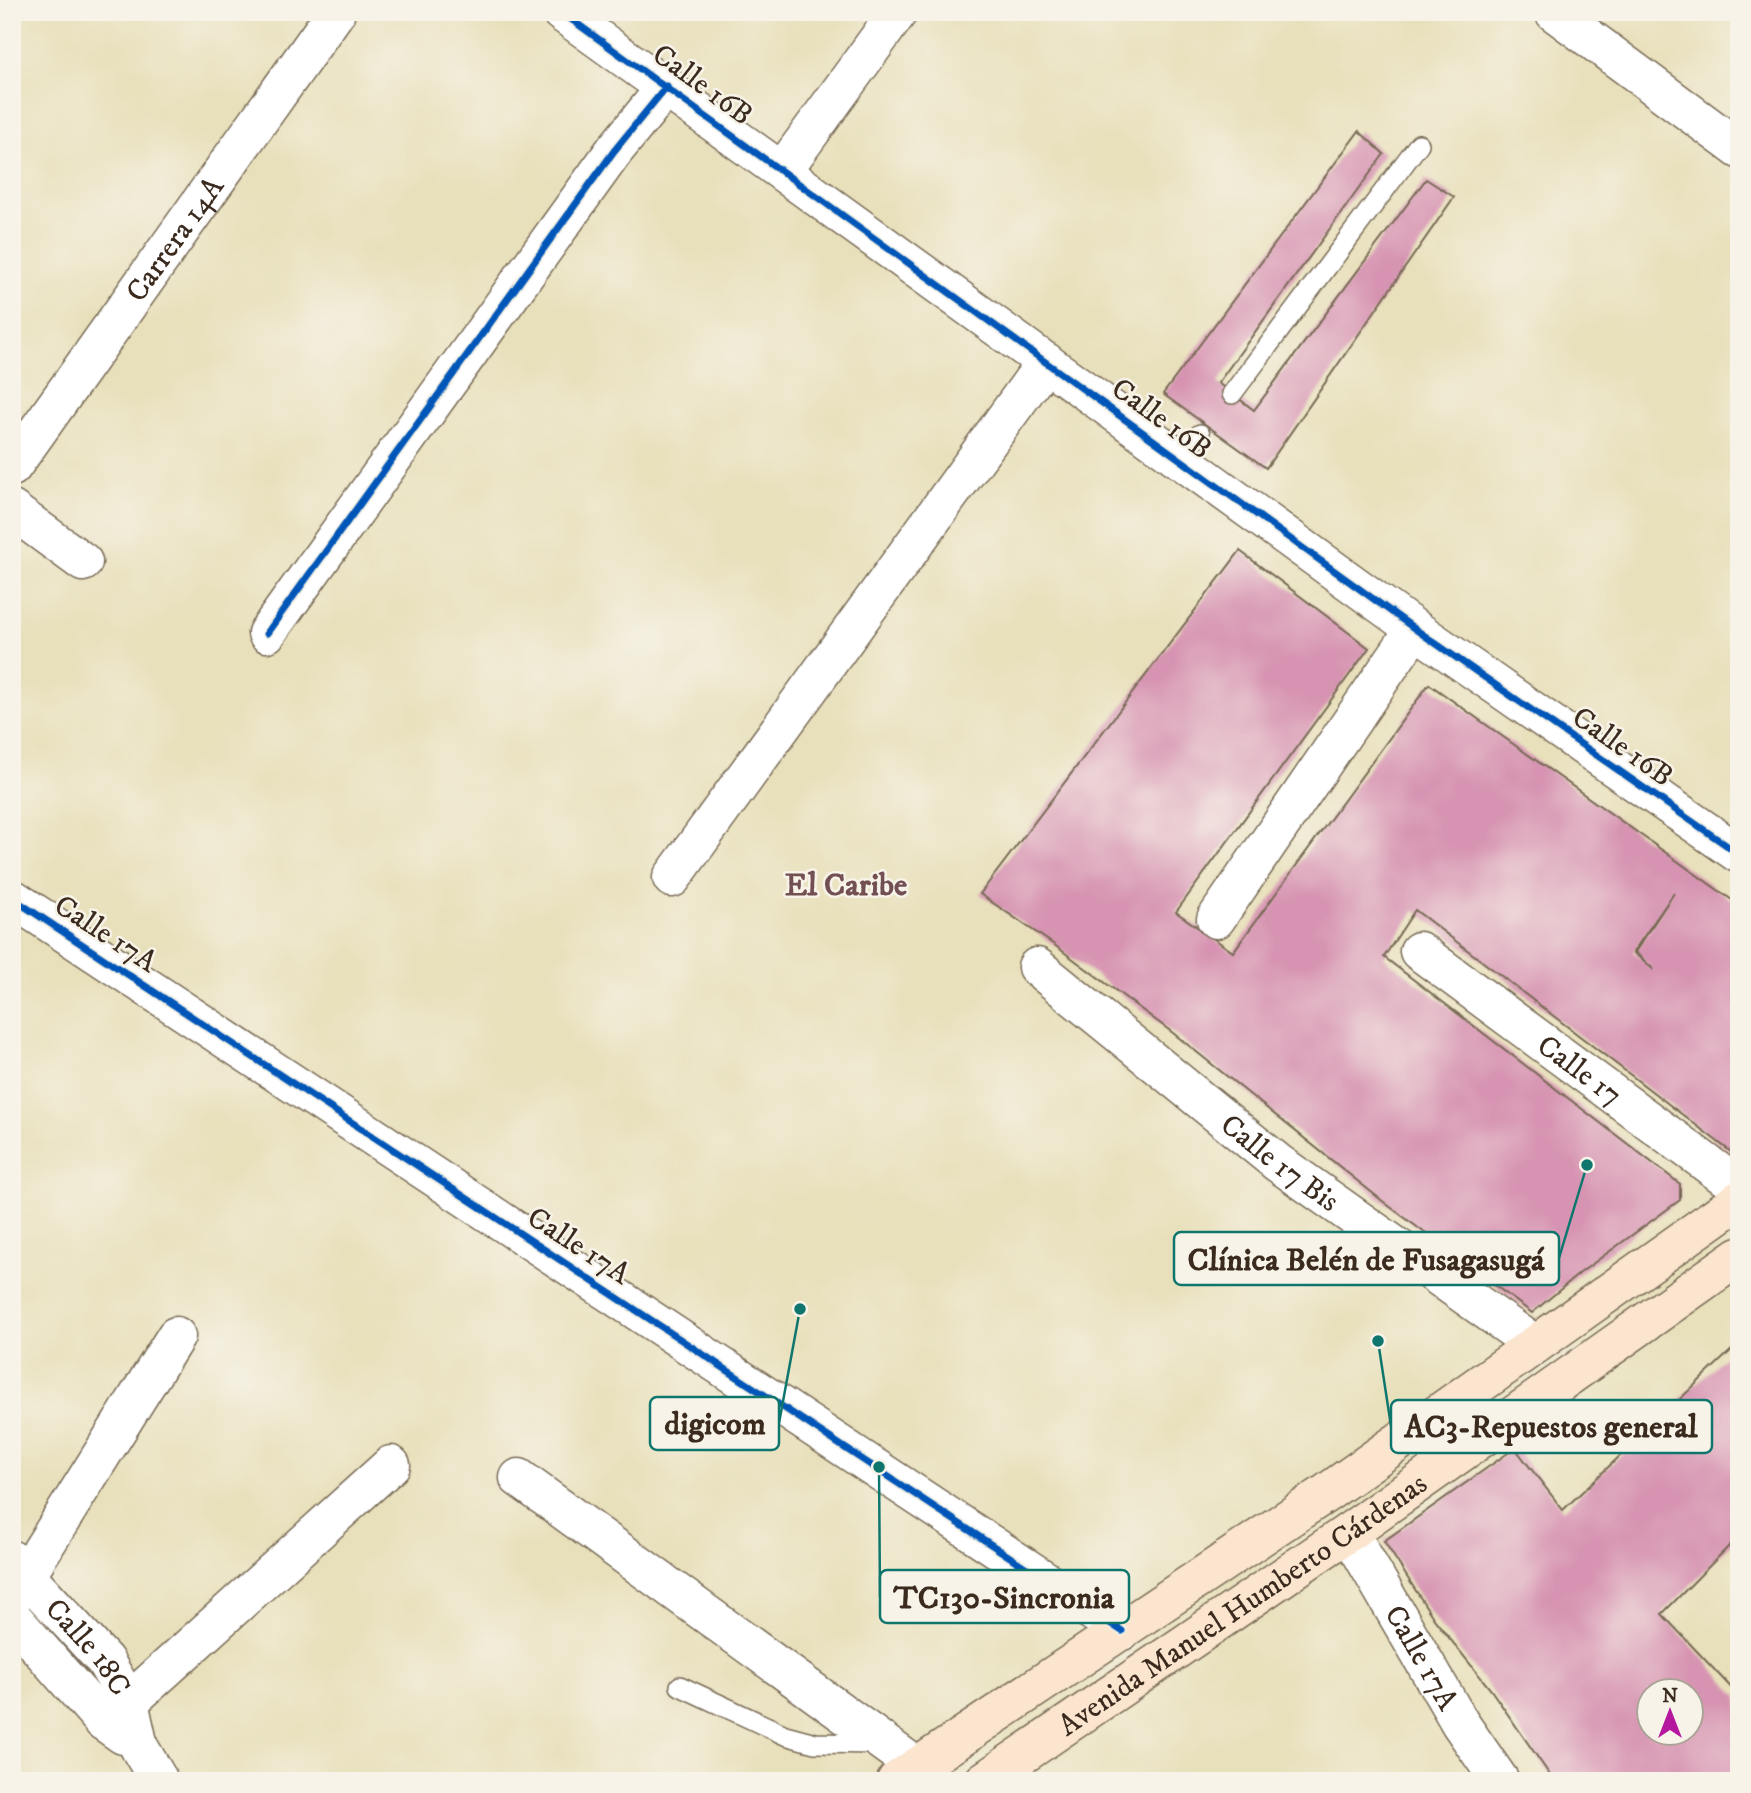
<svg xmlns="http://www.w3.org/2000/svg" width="1751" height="1793" font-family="'IM FELL DW Pica',serif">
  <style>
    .building { fill: #d794b2; fill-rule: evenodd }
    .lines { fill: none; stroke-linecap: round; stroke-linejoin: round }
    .lane-casing { stroke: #786a55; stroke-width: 22 }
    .street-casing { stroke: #786a55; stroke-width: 41 }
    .secondary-casing { stroke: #786a55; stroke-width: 41 }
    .lane { stroke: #fff; stroke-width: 19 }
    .street { stroke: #fff; stroke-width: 38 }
    .secondary { stroke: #fbe5cf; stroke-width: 38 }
    .cycleway-casing { stroke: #f7f3e8; stroke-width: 11 }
    .cycleway { stroke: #0057b8; stroke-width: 7 }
    .labels { text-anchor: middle; stroke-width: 5; stroke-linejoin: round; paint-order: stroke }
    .street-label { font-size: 30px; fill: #3b2a1e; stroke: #f7f3e8 }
    .neighbourhood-label { font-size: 32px; font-weight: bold; fill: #724f52; stroke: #f7f3e8 }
    .leader { fill: none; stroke: #0f766e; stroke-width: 2.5 }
    .callout-dot { fill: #0f766e; stroke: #f7f3e8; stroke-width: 2.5 }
    .callout { fill: #f7f3e8; stroke: #0f766e; stroke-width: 2.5 }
    .callout-label { font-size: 32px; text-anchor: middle; font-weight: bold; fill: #3b2a1e }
  </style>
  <rect width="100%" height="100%" fill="#f7f3e8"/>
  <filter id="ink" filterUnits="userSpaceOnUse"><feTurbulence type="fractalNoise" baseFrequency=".0143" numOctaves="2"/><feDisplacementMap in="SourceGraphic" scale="14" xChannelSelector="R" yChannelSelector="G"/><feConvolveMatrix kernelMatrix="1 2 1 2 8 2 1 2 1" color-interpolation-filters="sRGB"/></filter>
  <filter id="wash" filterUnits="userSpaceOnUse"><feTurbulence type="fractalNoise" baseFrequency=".00686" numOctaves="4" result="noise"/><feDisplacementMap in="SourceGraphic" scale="28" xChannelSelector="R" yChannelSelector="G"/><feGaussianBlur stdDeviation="1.57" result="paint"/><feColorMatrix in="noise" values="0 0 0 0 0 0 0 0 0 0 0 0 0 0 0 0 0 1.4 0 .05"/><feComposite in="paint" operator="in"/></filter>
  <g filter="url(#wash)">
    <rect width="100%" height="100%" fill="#e8e0bb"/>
    <g id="blocks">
      <g class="building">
        <polygon points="1359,131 1384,154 1218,383 1254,410 1426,179 1454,197 1266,468 1163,394"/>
        <path d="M1240,551L1369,648L1176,912L1233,952L1429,684L1739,905V1158L1415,910L1384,957L1680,1184V1200L1580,1273L1532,1313L1385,1203L1173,1033L1053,944L980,894ZM1674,893L1635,952L1654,970L1633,952Z"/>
        <path d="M1739,1343V1536L1662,1614L1739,1696V1781H1554L1491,1690L1434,1619L1384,1541L1515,1448L1563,1510ZM1649,1691H1691L1692,1734H1650Z"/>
      </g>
    </g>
  </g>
  <g filter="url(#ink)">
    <use href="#blocks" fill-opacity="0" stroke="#786a55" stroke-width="2"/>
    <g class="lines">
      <defs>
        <g id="lane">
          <polyline points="1232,394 1419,144"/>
          <polyline points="1176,456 1200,434"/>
          <polyline points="680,1686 785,1735 815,1743 877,1744"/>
        </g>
        <g id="street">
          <polyline points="561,12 1415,629 1739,854"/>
          <polyline points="1554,12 1739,149"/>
          <polyline points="783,170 898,12"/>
          <path id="s1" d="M12,467L336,12"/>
          <polyline points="12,510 83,562"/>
          <polyline points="267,633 614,151 667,86"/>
          <polyline points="672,878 1046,362"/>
          <polyline points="12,898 1122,1631"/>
          <polyline points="1216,919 1415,629"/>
          <path id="s2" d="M1419,951L1739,1187"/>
          <path id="s3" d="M1037,967L1278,1163L1534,1344"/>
          <polyline points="519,1478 917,1767"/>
          <path id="s4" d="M1349,1532L1460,1723L1500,1781"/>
          <path id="s5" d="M12,1560L105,1661L129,1702L139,1747L159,1781"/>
          <polyline points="12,1598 176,1336"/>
          <polyline points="12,1617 103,1721 123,1735"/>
          <polyline points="103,1721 129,1702 391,1465"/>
        </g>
        <g id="secondary">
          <polyline points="896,1781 1328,1492 1739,1200"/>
          <path id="s6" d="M984,1781L1349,1532L1739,1256"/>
        </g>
      </defs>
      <use href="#lane" class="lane-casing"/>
      <use href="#street" class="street-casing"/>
      <use href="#secondary" class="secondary-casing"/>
      <use href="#lane" class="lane"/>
      <use href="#street" class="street"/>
      <use href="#secondary" class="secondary"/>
      <defs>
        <g id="cycleway">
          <polyline points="561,12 1415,629 1739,854"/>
          <polyline points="267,633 614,151 667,86"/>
          <polyline points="12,898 1122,1631"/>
        </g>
      </defs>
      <use href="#cycleway" class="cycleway-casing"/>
      <use href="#cycleway" class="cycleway"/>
    </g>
  </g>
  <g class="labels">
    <g class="street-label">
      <text transform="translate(703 84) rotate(36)" y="10">Calle 16B</text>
      <text dy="10" stroke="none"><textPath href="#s1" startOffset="280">Carrera 14A</textPath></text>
      <text transform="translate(1162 418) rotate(36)" y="10">Calle 16B</text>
      <text transform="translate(1623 746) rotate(35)" y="10">Calle 16B</text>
      <text transform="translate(106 933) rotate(33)" y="10">Calle 17A</text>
      <text dy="10" stroke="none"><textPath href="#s2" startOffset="200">Calle 17</textPath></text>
      <text dy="10" stroke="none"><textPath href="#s3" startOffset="312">Calle 17 Bis</textPath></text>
      <text transform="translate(579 1245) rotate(33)" y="10">Calle 17A</text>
      <text dy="10" stroke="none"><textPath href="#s6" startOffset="313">Avenida Manuel Humberto Cárdenas</textPath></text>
      <text dy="10" stroke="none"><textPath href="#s5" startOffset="116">Calle 18C</textPath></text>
      <text dy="10" stroke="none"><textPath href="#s4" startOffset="145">Calle 17A</textPath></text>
    </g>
    <g class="neighbourhood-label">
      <text x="846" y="895">El Caribe</text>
    </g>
  </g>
  <path class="leader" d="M1587 1165L1559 1258M800 1309L779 1423M1378 1341L1391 1426M879 1467L880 1597"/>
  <g class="callout-dot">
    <circle cx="1587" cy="1165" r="7"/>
    <circle cx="800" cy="1309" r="7"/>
    <circle cx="1378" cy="1341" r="7"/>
    <circle cx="879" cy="1467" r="7"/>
  </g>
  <g class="callout">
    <rect x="1174" y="1232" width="385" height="53" rx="7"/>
    <rect x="650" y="1397" width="129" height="53" rx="7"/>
    <rect x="1391" y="1400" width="321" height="53" rx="7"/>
    <rect x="880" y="1570" width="249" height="53" rx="7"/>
  </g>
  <g class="callout-label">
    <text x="1366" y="1270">Clínica Belén de Fusagasugá</text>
    <text x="715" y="1434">digicom</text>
    <text x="1551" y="1437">AC3-Repuestos general</text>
    <text x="1004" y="1608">TC130-Sincronia</text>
  </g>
  <rect width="1751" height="1793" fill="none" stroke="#f7f3e8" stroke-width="42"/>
  <g transform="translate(1670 1712)"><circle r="33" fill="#f7f3e8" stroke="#aca397" stroke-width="2"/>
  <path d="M0-5L12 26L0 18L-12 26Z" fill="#b5179e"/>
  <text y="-10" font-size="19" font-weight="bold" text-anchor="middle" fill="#3b2a1e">N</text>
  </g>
</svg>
